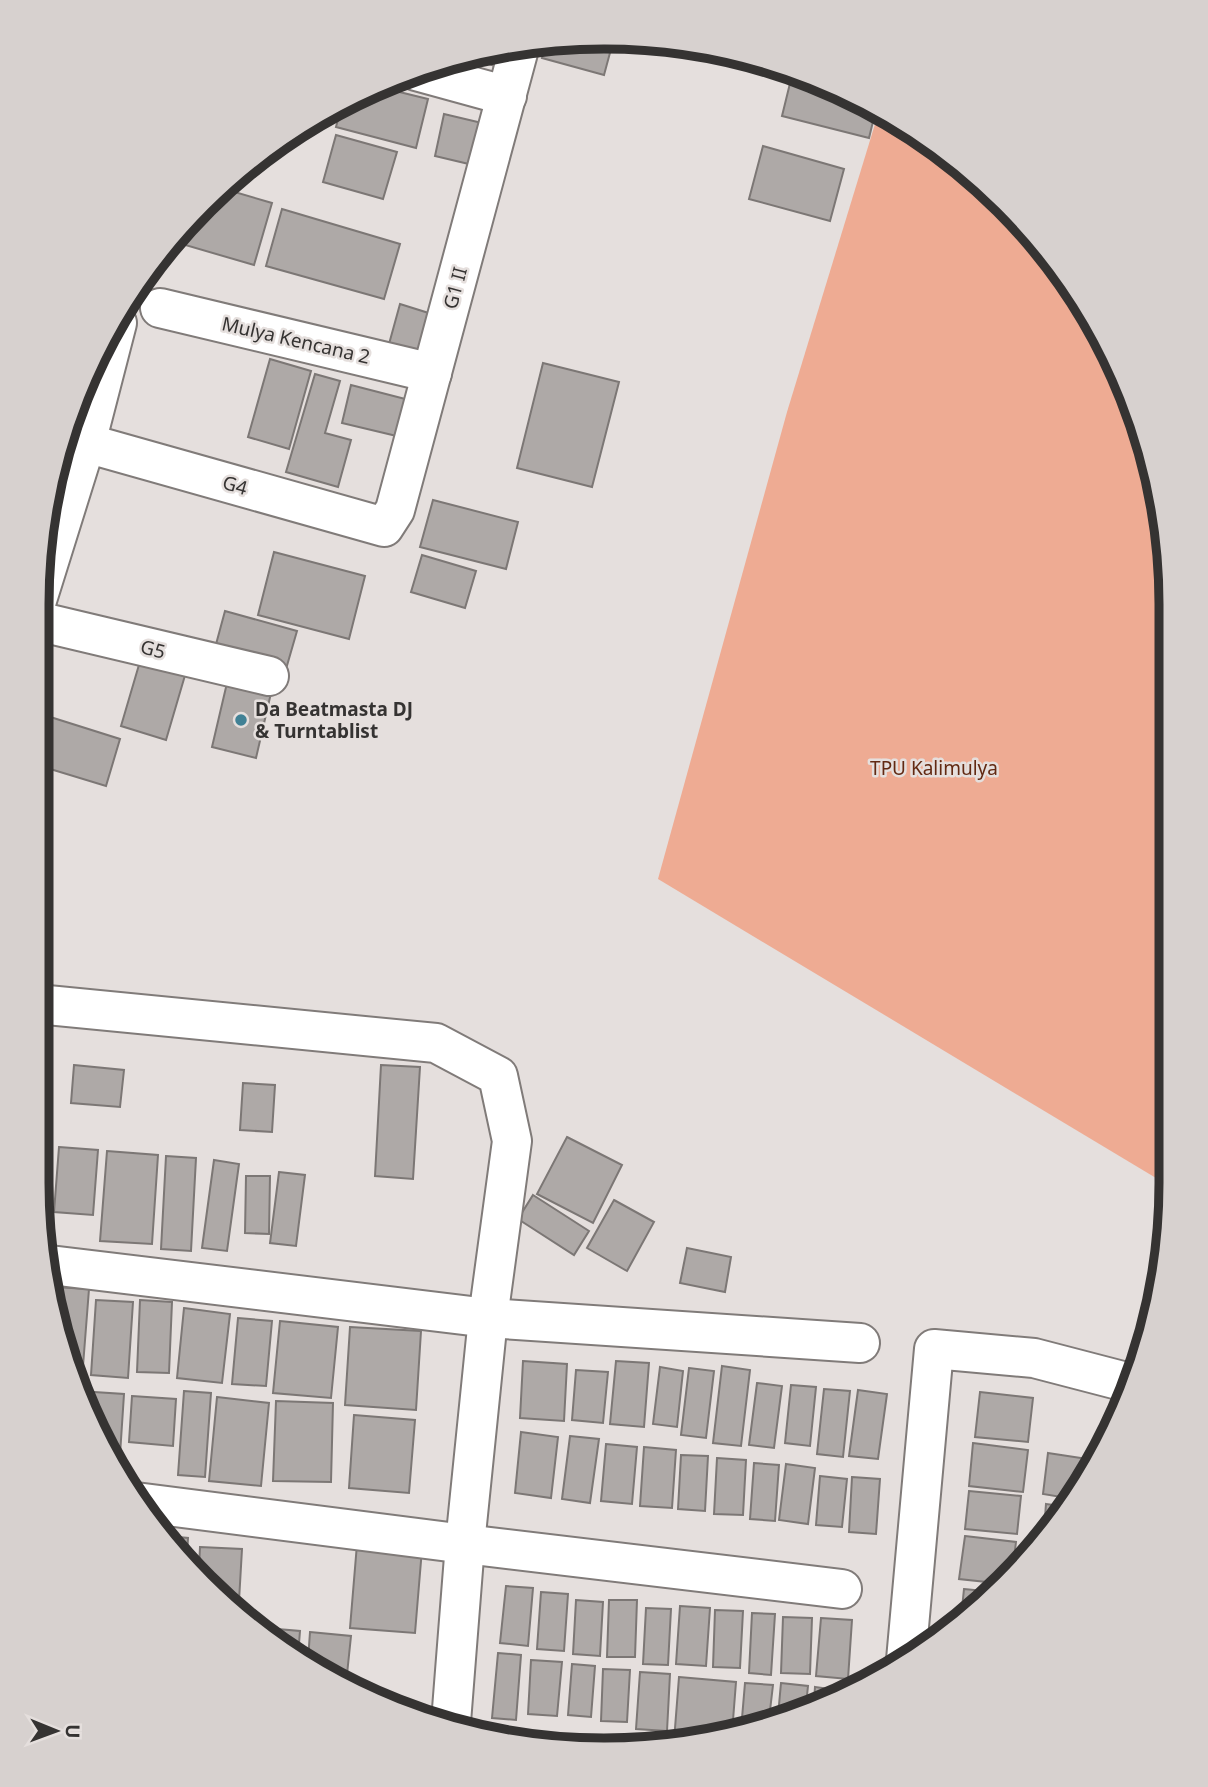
<svg xmlns="http://www.w3.org/2000/svg" width="1208" height="1787" font-family="'Noto Sans',sans-serif">
  <style>
    .green { fill: #eeab93 }
    .building { fill: #aea9a7; stroke: #7c7775; stroke-width: 2 }
    .lines { fill: none; stroke-linecap: round; stroke-linejoin: round }
    .minor-casing { stroke: #807b79; stroke-width: 42 }
    .minor { stroke: #fff; stroke-width: 38 }
    .poi-dot { fill: #418195; stroke: #e5dfdd; stroke-width: 2.5 }
    .labels { text-anchor: middle; stroke-width: 5; stroke-linejoin: round; paint-order: stroke }
    .street-label { font-size: 19px; fill: #353332; stroke: #e5dfdd }
    .poi-label { font-size: 19px; font-weight: bold; fill: #353332; stroke: #e5dfdd; text-anchor: start }
    .park-label { font-size: 19px; fill: #622912; stroke: #e5dfdd }
    .rim { fill: none; stroke: #353332; stroke-width: 9 }
  </style>
  <rect width="100%" height="100%" fill="#e5dfdd"/>
  <polygon class="green" points="879,111 919,132 1005,203 1075,289 1128,387 1160,493 1171,604 1171,1187 658,879 787,412"/>
  <g class="building">
    <polygon points="604,37 614,38 604,75 542,58 547,42"/>
    <polygon points="504,47 498,67 464,56 493,48"/>
    <polygon points="793,71 821,80 876,109 869,138 782,116"/>
    <polygon points="375,86 428,99 416,148 336,127 342,104"/>
    <polygon points="444,114 482,123 473,165 435,156"/>
    <polygon points="336,135 397,152 383,199 323,182"/>
    <polygon points="763,146 844,169 830,221 749,199"/>
    <polygon points="221,188 272,203 254,265 175,242 203,203"/>
    <polygon points="282,209 400,244 384,299 266,266"/>
    <polygon points="400,304 435,315 424,354 389,344"/>
    <polygon points="270,359 311,371 289,449 248,437"/>
    <polygon points="543,363 619,382 592,487 517,468"/>
    <polygon points="315,374 340,381 325,433 351,440 338,487 286,472"/>
    <polygon points="351,385 413,401 405,438 342,423"/>
    <polygon points="433,500 518,522 506,569 420,547"/>
    <polygon points="274,552 365,576 349,639 258,615"/>
    <polygon points="422,555 476,571 465,608 411,592"/>
    <polygon points="225,611 297,631 286,669 215,648"/>
    <polygon points="141,658 186,672 166,740 121,726"/>
    <polygon points="227,683 271,693 256,758 212,747"/>
    <polygon points="44,715 120,739 106,786 37,765 37,738"/>
    <polygon points="74,1065 124,1070 120,1107 71,1103"/>
    <polygon points="381,1065 420,1067 413,1179 375,1176"/>
    <polygon points="243,1083 275,1085 272,1132 240,1130"/>
    <polygon points="567,1137 622,1165 593,1223 537,1194"/>
    <polygon points="59,1147 98,1150 93,1215 54,1212"/>
    <polygon points="107,1151 158,1155 152,1244 100,1241"/>
    <polygon points="166,1156 196,1158 191,1251 161,1249"/>
    <polygon points="214,1160 239,1164 227,1251 202,1248"/>
    <polygon points="279,1172 305,1175 296,1246 270,1243"/>
    <polygon points="246,1176 270,1176 269,1234 245,1233"/>
    <polygon points="533,1195 589,1231 574,1255 518,1219"/>
    <polygon points="614,1200 654,1222 627,1271 587,1248"/>
    <polygon points="687,1248 731,1257 725,1292 680,1283"/>
    <polygon points="54,1287 89,1289 83,1366 67,1364"/>
    <polygon points="96,1300 133,1302 128,1378 91,1375"/>
    <polygon points="140,1300 172,1302 169,1373 137,1372"/>
    <polygon points="184,1308 230,1314 222,1383 177,1378"/>
    <polygon points="238,1318 272,1321 266,1386 232,1384"/>
    <polygon points="280,1321 338,1327 331,1398 273,1393"/>
    <polygon points="350,1327 421,1331 416,1410 345,1405"/>
    <polygon points="523,1361 567,1364 564,1421 520,1418"/>
    <polygon points="616,1361 649,1363 644,1427 610,1424"/>
    <polygon points="722,1366 750,1370 741,1446 713,1443"/>
    <polygon points="660,1367 683,1371 677,1427 653,1424"/>
    <polygon points="689,1368 714,1371 706,1438 681,1435"/>
    <polygon points="576,1370 608,1372 603,1423 572,1420"/>
    <polygon points="757,1383 782,1386 774,1448 749,1445"/>
    <polygon points="791,1385 816,1387 810,1446 785,1443"/>
    <polygon points="824,1389 850,1391 843,1457 817,1454"/>
    <polygon points="858,1390 887,1394 878,1459 849,1456"/>
    <polygon points="79,1391 124,1394 120,1455 111,1454"/>
    <polygon points="184,1391 211,1393 205,1477 178,1475"/>
    <polygon points="980,1392 1033,1398 1028,1442 975,1437"/>
    <polygon points="132,1396 176,1399 173,1446 129,1442"/>
    <polygon points="217,1397 269,1403 261,1486 209,1481"/>
    <polygon points="276,1401 333,1403 331,1482 273,1481"/>
    <polygon points="354,1415 415,1420 409,1493 349,1488"/>
    <polygon points="521,1432 558,1437 551,1498 515,1493"/>
    <polygon points="570,1436 599,1439 590,1503 562,1499"/>
    <polygon points="973,1443 1028,1450 1023,1492 969,1486"/>
    <polygon points="606,1444 637,1447 632,1504 601,1501"/>
    <polygon points="644,1447 676,1450 672,1508 640,1506"/>
    <polygon points="1048,1453 1094,1460 1067,1498 1043,1494"/>
    <polygon points="681,1455 708,1456 705,1511 678,1509"/>
    <polygon points="717,1458 746,1460 743,1515 714,1514"/>
    <polygon points="754,1463 779,1465 775,1521 750,1519"/>
    <polygon points="786,1464 815,1468 808,1524 779,1520"/>
    <polygon points="820,1476 847,1479 842,1527 816,1525"/>
    <polygon points="852,1477 880,1479 876,1534 849,1532"/>
    <polygon points="969,1491 1021,1496 1017,1534 965,1529"/>
    <polygon points="1046,1504 1061,1506 1044,1530"/>
    <polygon points="168,1536 188,1538 187,1556"/>
    <polygon points="965,1536 1016,1542 1012,1574 1005,1584 959,1579"/>
    <polygon points="357,1544 422,1549 415,1633 350,1628"/>
    <polygon points="200,1547 242,1549 239,1601 228,1600 199,1569"/>
    <polygon points="506,1586 533,1588 528,1646 500,1643"/>
    <polygon points="964,1589 994,1592 961,1618"/>
    <polygon points="541,1592 568,1594 564,1651 537,1649"/>
    <polygon points="576,1600 603,1602 600,1656 573,1654"/>
    <polygon points="609,1600 637,1600 635,1657 607,1657"/>
    <polygon points="680,1606 710,1608 706,1666 676,1664"/>
    <polygon points="646,1608 671,1609 668,1665 643,1664"/>
    <polygon points="715,1610 743,1611 740,1668 713,1667"/>
    <polygon points="752,1613 775,1614 771,1675 749,1673"/>
    <polygon points="783,1617 812,1618 810,1674 781,1673"/>
    <polygon points="821,1618 852,1620 848,1679 816,1676"/>
    <polygon points="253,1627 300,1631 298,1656 258,1633"/>
    <polygon points="310,1632 351,1636 346,1684 308,1661"/>
    <polygon points="498,1653 521,1655 516,1720 492,1718"/>
    <polygon points="531,1660 562,1662 557,1716 528,1714"/>
    <polygon points="572,1664 595,1666 591,1717 568,1715"/>
    <polygon points="603,1669 630,1670 627,1722 601,1721"/>
    <polygon points="640,1672 670,1674 667,1731 636,1729"/>
    <polygon points="679,1677 736,1682 732,1733 715,1739 674,1741"/>
    <polygon points="745,1683 773,1685 769,1719 741,1730"/>
    <polygon points="781,1683 808,1686 806,1705 778,1716"/>
    <polygon points="815,1687 844,1691 814,1702"/>
  </g>
  <g class="lines">
    <defs>
      <g id="minor">
        <polyline points="416,71 507,96"/>
        <polyline points="160,308 432,373"/>
        <polyline points="86,443 384,527 395,510 520,45"/>
        <polyline points="37,600 86,443 117,323"/>
        <polyline points="37,621 269,676"/>
        <polyline points="37,1004 436,1043 498,1076 512,1141 488,1318 465,1544 451,1722"/>
        <polyline points="50,1265 488,1318 860,1343"/>
        <polyline points="136,1502 465,1544 842,1589"/>
        <polyline points="906,1660 934,1349 1034,1358 1130,1383"/>
      </g>
    </defs>
    <use href="#minor" class="minor-casing"/>
    <use href="#minor" class="minor"/>
  </g>
  <circle class="poi-dot" cx="241" cy="720" r="7"/>
  <g class="labels">
    <g class="street-label">
      <text transform="translate(455 288) rotate(-75)" y="7">G1 II</text>
      <text transform="translate(296 340) rotate(13)" y="7">Mulya Kencana 2</text>
      <text transform="translate(235 485) rotate(16)" y="7">G4</text>
      <text transform="translate(153 649) rotate(14)" y="7">G5</text>
    </g>
    <g class="poi-label">
      <text x="255" y="716">Da Beatmasta DJ<tspan x="255" dy="22">&amp; Turntablist</tspan></text>
    </g>
    <g class="park-label">
      <text x="934" y="775">TPU Kalimulya</text>
    </g>
  </g>
  <path d="M0 0H1208V1787H0ZM604 49H604A555 555 0 0 1 1159 604V1183A555 555 0 0 1 604 1738H604A555 555 0 0 1 49 1183V604A555 555 0 0 1 604 49Z" fill="#d7d1cf" fill-rule="evenodd"/>
  <path class="rim" d="M604 49H604A555 555 0 0 1 1159 604V1183A555 555 0 0 1 604 1738H604A555 555 0 0 1 49 1183V604A555 555 0 0 1 604 49Z"/>
  <g transform="translate(56 1731) rotate(91)" stroke="#e5dfdd" stroke-width="5" paint-order="stroke">
  <path d="M0-5L12 26L0 18L-12 26Z" fill="#353332"/>
  <text y="-10" font-size="19" font-weight="bold" text-anchor="middle" fill="#353332">U</text>
  </g>
</svg>
